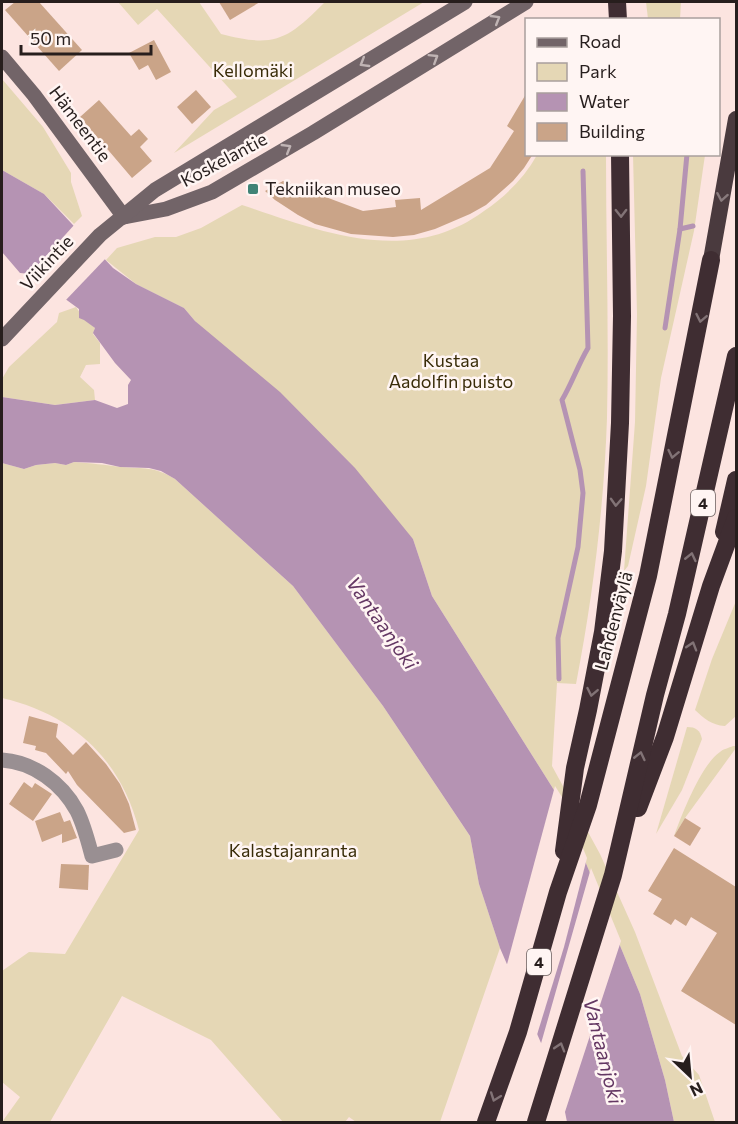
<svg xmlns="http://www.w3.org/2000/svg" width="738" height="1124" font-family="Commissioner,sans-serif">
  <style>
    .green { fill: #e5d7b5 }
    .water { fill: #b593b3 }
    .pier { fill: #fce4e0 }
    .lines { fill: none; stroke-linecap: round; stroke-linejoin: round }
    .stream { stroke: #b593b3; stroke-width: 5 }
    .building { fill: #caa488 }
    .minor { stroke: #998f92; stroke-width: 15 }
    .secondary { stroke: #726468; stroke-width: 15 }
    .trunk { stroke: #4a3a3e; stroke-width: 16 }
    .motorway { stroke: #3f2d32; stroke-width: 18 }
    .oneway { stroke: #c0b4b4 }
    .oneway2 { stroke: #897b7d }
    .oneway3 { stroke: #827376 }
    .poi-dot { fill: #408376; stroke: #fff5f3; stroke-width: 2 }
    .labels { text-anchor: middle; stroke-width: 5; stroke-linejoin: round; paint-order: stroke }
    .shield { fill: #fff5f3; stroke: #685e5d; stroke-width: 1.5 }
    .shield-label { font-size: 16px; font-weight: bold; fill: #271e1d }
    .park-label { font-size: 18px; fill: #392c08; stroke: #fff5f3 }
    .street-label { font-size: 18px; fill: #271e1d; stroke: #fff5f3 }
    .poi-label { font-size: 18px; fill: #271e1d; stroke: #fff5f3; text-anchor: start }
    .water-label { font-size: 20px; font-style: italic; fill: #643763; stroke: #fff5f3 }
  </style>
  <rect width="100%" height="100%" fill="#fce4e0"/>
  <g class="green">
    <path d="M118,2H199L221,34C275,48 287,40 325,2H424L174,153L214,110L237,97L157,9L138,25Z"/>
    <polygon points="646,2 681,2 680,19 648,19"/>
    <polygon points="2,79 43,127 71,173 71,182 82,216 74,224 44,194 2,170"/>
    <path d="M537,155H606C606,242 609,330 607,418C604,507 593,596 576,684L557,683L552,766L600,854L635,932L682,1056L699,1075L715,1122H674L665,1080L640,994L559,798L432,596L413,539L195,321L184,308L136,284L106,260L117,248L155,237H176L201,228L242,205C322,232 408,267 484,211C506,196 524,178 537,155Z"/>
    <polygon points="633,155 705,155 694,231 661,378 646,486 628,566 624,571 635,422 637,314"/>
    <polygon points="76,307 84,319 95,328 93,334 100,343 100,364 86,365 80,377 94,390 95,400 55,405 2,397 2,379 9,367 57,322 59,313"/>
    <path d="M74,462C91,463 105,465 121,467C143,469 154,466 175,479L293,586L383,706L470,836L479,884L500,948L440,1122H356L349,1117L345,1122H283L211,1040L122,996L50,1122H2L20,1097L2,1082V971L29,952L65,954L139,830C121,759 72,714 2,698V463L24,469L36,465L55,463L66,465Z"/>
    <path d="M736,601V716L725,726C711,725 705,719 695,710L712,659Z"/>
    <path d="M687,727C696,727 700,730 702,739L682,790L656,834Z"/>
    <path d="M733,746H736V748L685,818L674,836C682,814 701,765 720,752C723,749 729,748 733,746Z"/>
  </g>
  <polygon class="water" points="2,170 44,194 113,268 136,284 184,308 195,321 280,392 355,468 413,539 432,596 559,798 640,994 665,1080 674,1122 567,1122 560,1087 500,948 479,884 470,836 383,706 293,586 175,479 161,471 149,468 120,467 102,463 74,462 66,465 55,463 36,465 24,469 2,463 2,397 55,405 95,400 117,408 128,404 128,385 131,380 115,363 93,333 95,328 84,320 79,318 79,309 31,274 20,273 2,252"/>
  <g class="pier">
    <polygon points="75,224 107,257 64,302 28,276"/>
    <polygon points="555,786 562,797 587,858 564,947 536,1038 506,968"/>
    <polygon points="591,868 621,941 563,1118 558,1088 540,1047"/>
  </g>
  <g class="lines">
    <g class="stream">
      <polyline points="687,154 680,229 693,226"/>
      <polyline points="665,328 680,229"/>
      <path d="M559,679L558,638L578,547L583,493L580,470L562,400C572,383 578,365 588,348L583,171"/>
    </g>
  </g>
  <g class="building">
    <polygon points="15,2 39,2 82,50 59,71 5,10"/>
    <polygon points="219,2 260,2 230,20"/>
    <polygon points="154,40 171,72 156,80 148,65 139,70 129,53"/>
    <polygon points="196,90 211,107 192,124 177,107"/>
    <polygon points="526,94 526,154 533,154 524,168 513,181 486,205 470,214 435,229 414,235 393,237 351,234 315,224 298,215 275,200 265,191 283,181 363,211 396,207 395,200 420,198 421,210 490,168 514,131 507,126"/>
    <polygon points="99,100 131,136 139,129 148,139 140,147 152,161 132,178 80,117"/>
    <polygon points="29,716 58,724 56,737 73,755 86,742 106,764 120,784 129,804 136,830 124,833 77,785 68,771 66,774 46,753 35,750 36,746 23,743"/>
    <polygon points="24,782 32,788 35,783 52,794 33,821 9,804"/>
    <polygon points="60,812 64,822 70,820 77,838 62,843 62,834 42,842 35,821"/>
    <polygon points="685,818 701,828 690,846 674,836"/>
    <polygon points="674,848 736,887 736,1025 681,991 717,933 691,917 686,926 675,919 671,925 653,914 662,899 648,891"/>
    <polygon points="61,864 89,865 88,890 59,888"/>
  </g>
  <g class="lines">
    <path class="minor" d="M2,760C33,762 62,783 77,811C84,825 88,841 92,856L116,850"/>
    <g class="secondary">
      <polyline points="2,57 34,95 124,217"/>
      <polyline points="124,217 166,209 212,192 313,133 526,2"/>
      <polyline points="2,339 100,235 155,190 465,2"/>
    </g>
    <polyline class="trunk" points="711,260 736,119"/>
    <g class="motorway">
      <polyline points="617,2 618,20"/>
      <polyline points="724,532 736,480"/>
      <polyline points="638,808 665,737 711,586 736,518"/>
      <polyline points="564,851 575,768 588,710 603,632 613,551 620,423 622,316 620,154"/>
      <polyline points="486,1122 518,1032 558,892 588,805 648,576 711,260"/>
      <polyline points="536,1122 613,875 655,695 677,614 736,356"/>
    </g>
  </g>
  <defs><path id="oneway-chevron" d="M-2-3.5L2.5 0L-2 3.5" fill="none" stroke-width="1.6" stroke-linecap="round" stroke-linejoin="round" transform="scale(1.5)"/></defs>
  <g class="oneway">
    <use href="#oneway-chevron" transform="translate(496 19) rotate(-31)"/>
    <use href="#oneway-chevron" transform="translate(434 58) rotate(-32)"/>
    <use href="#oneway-chevron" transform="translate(364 63) rotate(149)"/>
    <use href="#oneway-chevron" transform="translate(287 148) rotate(-31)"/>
  </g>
  <use class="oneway2" href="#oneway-chevron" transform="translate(722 197) rotate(100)"/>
  <g class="oneway3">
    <use href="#oneway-chevron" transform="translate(621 213) rotate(89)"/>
    <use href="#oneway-chevron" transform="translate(701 318) rotate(101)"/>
    <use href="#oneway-chevron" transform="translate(673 454) rotate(102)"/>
    <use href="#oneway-chevron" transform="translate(616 502) rotate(93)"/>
    <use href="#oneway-chevron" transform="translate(691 557) rotate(-77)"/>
    <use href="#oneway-chevron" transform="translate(692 646) rotate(-73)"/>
    <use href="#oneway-chevron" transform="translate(592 692) rotate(101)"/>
    <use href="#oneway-chevron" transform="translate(640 756) rotate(-77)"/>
    <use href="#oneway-chevron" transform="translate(560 1047) rotate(-73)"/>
    <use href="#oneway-chevron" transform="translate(495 1097) rotate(110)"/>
  </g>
  <rect class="poi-dot" x="247" y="183" width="12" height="12" rx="3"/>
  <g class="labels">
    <g class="shield">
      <rect x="691" y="490" width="24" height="26" rx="4.5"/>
      <rect x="527" y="949" width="24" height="26" rx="4.5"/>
    </g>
    <g class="shield-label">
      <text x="703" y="509">4</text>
      <text x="539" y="968">4</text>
    </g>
    <g class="park-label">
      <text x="253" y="77">Kellomäki</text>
      <text x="451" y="367">Kustaa<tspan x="451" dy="21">Aadolfin puisto</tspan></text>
      <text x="293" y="857">Kalastajanranta</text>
    </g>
    <g class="street-label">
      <text transform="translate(80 124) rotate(53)" y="6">Hämeentie</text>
      <text transform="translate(224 160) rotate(-28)" y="6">Koskelantie</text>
      <text transform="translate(47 263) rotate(-47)" y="6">Viikintie</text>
      <text transform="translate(614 621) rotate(-75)" y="6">Lahdenväylä</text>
    </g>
    <g class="poi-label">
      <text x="265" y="195">Tekniikan museo</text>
    </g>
    <g class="water-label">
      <text transform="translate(382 623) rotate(55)" y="7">Vantaanjoki</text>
      <text transform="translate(603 1051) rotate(76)" y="7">Vantaanjoki</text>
    </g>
  </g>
  <rect width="738" height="1124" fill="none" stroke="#271e1d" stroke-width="6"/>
  <rect x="525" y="18" width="195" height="138" fill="#fff5f3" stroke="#a99f9d" stroke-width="1.5"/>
  <rect x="537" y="38" width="30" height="9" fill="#726468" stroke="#a99f9d" stroke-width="1.5"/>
  <text x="579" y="48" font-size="18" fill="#271e1d">Road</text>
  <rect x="537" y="63" width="30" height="18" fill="#e5d7b5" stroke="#a99f9d" stroke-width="1.5"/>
  <text x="579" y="78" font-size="18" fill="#271e1d">Park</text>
  <rect x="537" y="93" width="30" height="18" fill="#b593b3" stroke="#a99f9d" stroke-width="1.5"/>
  <text x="579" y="108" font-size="18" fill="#271e1d">Water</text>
  <rect x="537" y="123" width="30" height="18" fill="#caa488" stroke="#a99f9d" stroke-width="1.5"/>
  <text x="579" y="138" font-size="18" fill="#271e1d">Building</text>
  <g transform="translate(690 1076) rotate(154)" stroke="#fff5f3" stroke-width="4.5" paint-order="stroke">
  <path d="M0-4.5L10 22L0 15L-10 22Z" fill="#271e1d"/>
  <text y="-9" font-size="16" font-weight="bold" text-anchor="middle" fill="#271e1d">N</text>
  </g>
  <path d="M21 45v9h130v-9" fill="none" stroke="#271e1d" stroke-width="3"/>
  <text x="30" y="45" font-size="18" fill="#271e1d" stroke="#fff5f3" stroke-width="4.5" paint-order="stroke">50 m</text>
</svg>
